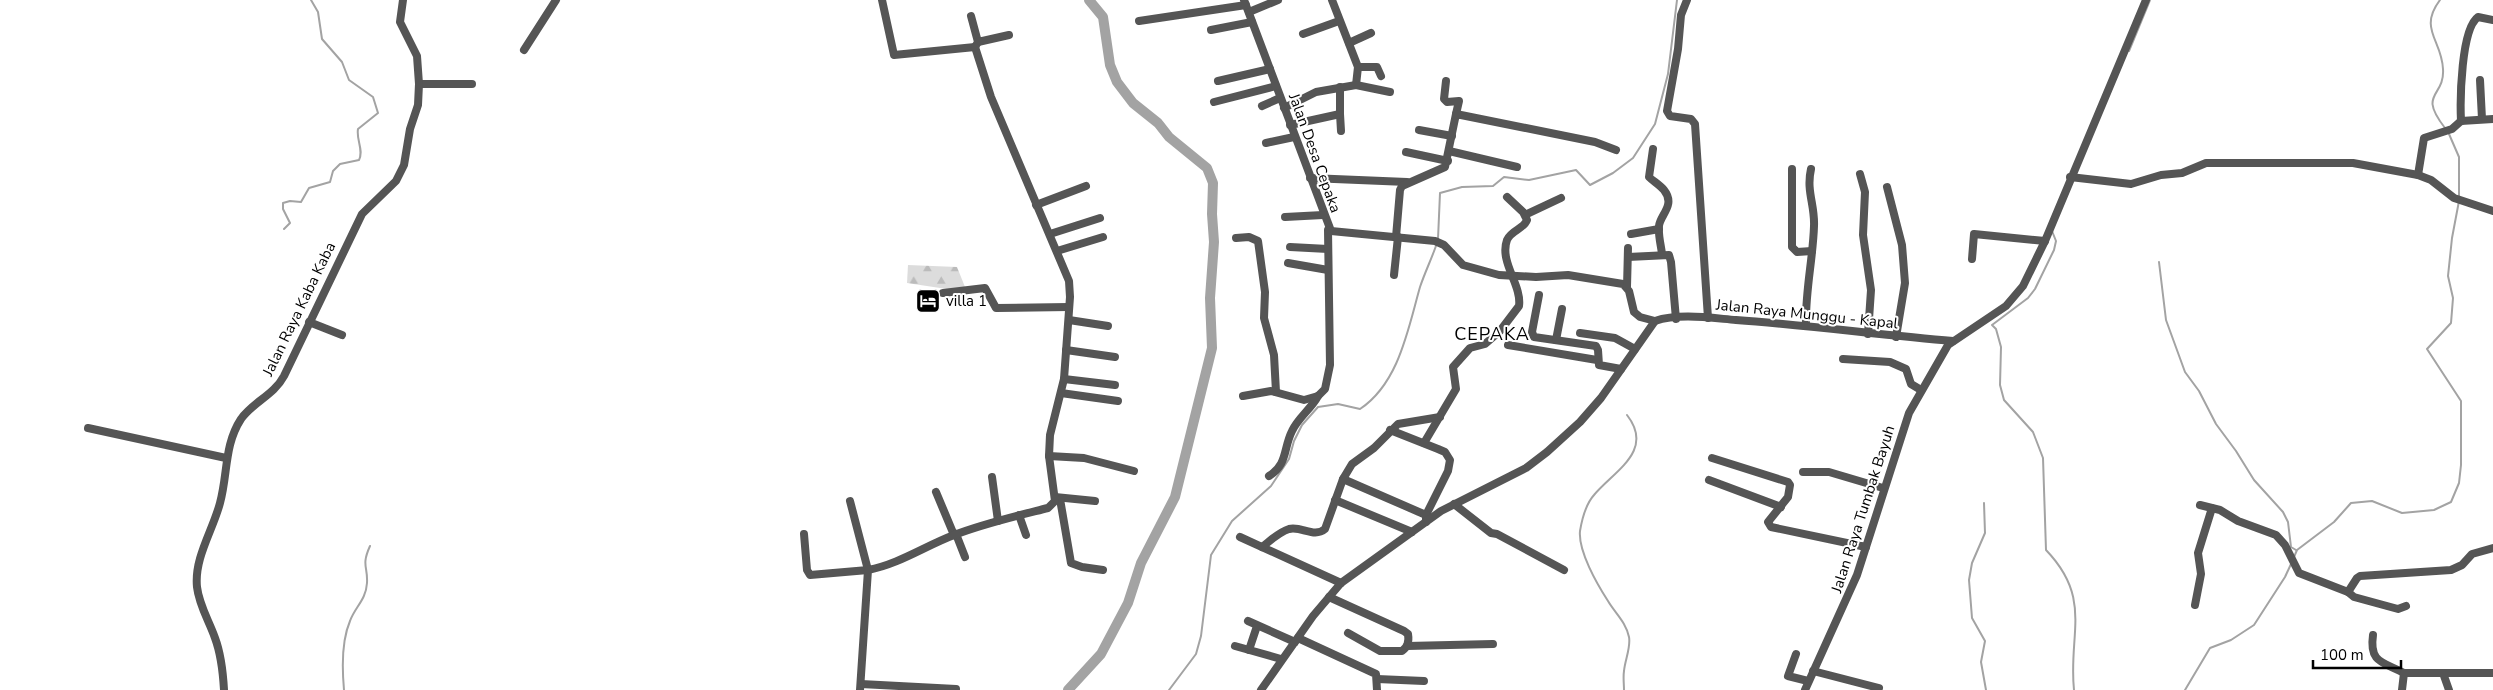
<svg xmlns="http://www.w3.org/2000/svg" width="2493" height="690" font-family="'Nunito Sans',sans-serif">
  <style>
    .forest { fill: url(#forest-firs) }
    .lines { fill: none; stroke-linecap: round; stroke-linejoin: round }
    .stream { stroke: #a3a3a3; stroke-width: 2 }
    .river { stroke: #a3a3a3; stroke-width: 10 }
    .minor { stroke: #555; stroke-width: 8 }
    .labels { text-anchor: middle; stroke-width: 4; stroke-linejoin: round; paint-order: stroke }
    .street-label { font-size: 15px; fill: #000; stroke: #fff }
    .poi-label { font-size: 15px; fill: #000; stroke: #fff; text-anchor: start }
    .quarter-label { font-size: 18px; letter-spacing: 1px; fill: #000; stroke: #fff }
  </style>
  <defs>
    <pattern id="forest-firs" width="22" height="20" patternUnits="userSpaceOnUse" patternTransform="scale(1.25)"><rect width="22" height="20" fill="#dcdcdc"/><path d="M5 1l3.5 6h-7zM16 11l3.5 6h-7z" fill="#bbb"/></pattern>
  </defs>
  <rect width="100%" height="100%" fill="#fff"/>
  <polygon class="forest" points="908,265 957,267 965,287 960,291 907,283"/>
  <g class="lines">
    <g class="stream">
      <path d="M2440,0C2418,29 2442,40 2443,69C2445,98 2417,92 2445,128"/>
      <polyline points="2129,51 2150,0"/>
      <polyline points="2449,134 2459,157 2459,197"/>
      <path d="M284,229L290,223L283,209V203L290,201L301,202L309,188L330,182L333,171L340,164L359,160C364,150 356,140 358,129L378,113L373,97L349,80L342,62L322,39L318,12L311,0"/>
      <path d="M2052,231L2056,241L2054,250L2035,289L2028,298L1992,325L1996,329L2001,347L2000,385L2004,400L2033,432L2043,458L2046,550C2093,599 2068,634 2074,690"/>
      <polyline points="1438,239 1440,193 1462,187 1493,186 1504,177 1529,180 1576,170 1590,185 1613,173 1633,158 1655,124 1668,74 1677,0"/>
      <polyline points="2159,262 2166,320 2185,372 2199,391 2216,424 2236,451 2254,480 2283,512 2288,522 2291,547 2296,550"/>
      <polyline points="1984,503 1985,533 1972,563 1969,580 1972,618 1985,641 1981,662 1986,690"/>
      <polyline points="2294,557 2297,550 2334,522 2351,503 2372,501 2402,513 2434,510 2451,502 2459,483 2461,465 2461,401 2427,349 2451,323 2453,298 2448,276 2452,238 2459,201"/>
      <path d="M344,690C342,668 341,642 350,621C355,607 366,600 367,583C368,566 361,566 370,546"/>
      <path d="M1169,690L1196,654L1201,636L1211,555L1232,521L1271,486L1289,459L1294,441L1302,425L1318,407L1338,404L1360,409C1399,383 1408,329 1420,287C1425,272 1432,258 1437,243"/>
      <path d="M1624,690C1624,684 1623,677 1624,671C1625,660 1631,647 1629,637C1626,622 1615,613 1608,601C1597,584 1578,551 1580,531C1582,519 1586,504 1594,495C1614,471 1655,451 1627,415"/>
      <polyline points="2185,690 2210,648 2231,640 2254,625 2285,577 2291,564"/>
    </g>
    <polyline class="river" points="1068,690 1101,654 1128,603 1141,563 1175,497 1212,348 1210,298 1214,242 1212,214 1213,183 1207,168 1169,137 1158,123 1133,103 1117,82 1110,65 1103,17 1089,0"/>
    <g class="minor">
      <polyline points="882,0 894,55 975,47"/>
      <polyline points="1244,0 1331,231 1435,241 1444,245 1463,265 1499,275 1536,277 1568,275 1623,284 1629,291 1634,312 1640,317 1655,321"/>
      <polyline points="1332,0 1358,67 1356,85"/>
      <polyline points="1687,0 1681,15 1678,49 1667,111 1670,116 1691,119 1695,124 1708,318"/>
      <polyline points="1249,12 1278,0"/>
      <polyline points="971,16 978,42 975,47"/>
      <polyline points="1139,21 1246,5"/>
      <polyline points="1211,30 1252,22"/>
      <polyline points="1303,34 1339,21"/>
      <polyline points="978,42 1009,35"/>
      <polyline points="1349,43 1371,33"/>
      <polyline points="524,50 556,0"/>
      <polyline points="1358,67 1377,67 1381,76"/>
      <polyline points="2480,80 2482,119"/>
      <polyline points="1218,81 1270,69"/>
      <polyline points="1446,81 1444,99 1447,102 1459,101 1456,114"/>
      <polyline points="419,84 472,84"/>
      <polyline points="1214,102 1276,86"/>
      <polyline points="1262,106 1280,98"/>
      <polyline points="1284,108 1316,92 1356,85 1390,92"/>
      <polyline points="1340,114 1341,131"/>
      <path d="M2461,121C2460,100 2461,29 2478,17L2493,20"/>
      <polyline points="2461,121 2493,119"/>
      <polyline points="1290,125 1340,114 1340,87"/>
      <polyline points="1419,130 1452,136"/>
      <polyline points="1266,143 1294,137"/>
      <path d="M1653,149L1649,177C1653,181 1660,185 1664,190C1676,205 1660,215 1659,226C1658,235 1661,245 1662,254"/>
      <polyline points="1449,151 1517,167"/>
      <polyline points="1406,152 1448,161"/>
      <polyline points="1792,169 1792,247 1797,252 1812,251"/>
      <polyline points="1860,174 1865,192 1863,235 1871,290 1868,334"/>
      <polyline points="2418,175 2424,138 2452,129 2461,121"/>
      <polyline points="2070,177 2131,184 2161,175 2182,173 2206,163 2353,163 2418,175 2431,180 2454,198 2493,211"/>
      <polyline points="1310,178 1407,182"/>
      <polyline points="1887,187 1902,245 1905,283 1896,337"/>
      <polyline points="1036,205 1086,186"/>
      <polyline points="1525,215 1561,198"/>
      <polyline points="1285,217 1323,215"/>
      <polyline points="1050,234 1100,218"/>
      <polyline points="1631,234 1659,229"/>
      <polyline points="1396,237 1400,190 1402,186 1445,167 1456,114 1595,142 1616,150"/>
      <polyline points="1236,238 1249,237 1258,241 1265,292 1264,318 1274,355 1276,392"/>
      <polyline points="1290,247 1328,249"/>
      <polyline points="1057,251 1103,237"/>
      <polyline points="1628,257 1669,255 1671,262 1676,319"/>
      <polyline points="1972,259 1974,234 2045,241"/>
      <polyline points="1288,263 1328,270"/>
      <polyline points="1394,275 1398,237"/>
      <polyline points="1627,287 1628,248"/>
      <polyline points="943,293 985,288 996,308 1069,307"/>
      <polyline points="1539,295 1532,332 1534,337 1596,346 1598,350 1599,365 1621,369"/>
      <polyline points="1069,320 1108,326"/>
      <polyline points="309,322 342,335"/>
      <path d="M1806,325C1805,292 1813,259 1814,226C1815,205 1806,191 1811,169"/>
      <polyline points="1580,333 1615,338 1635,349"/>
      <polyline points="1556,340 1562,309"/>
      <polyline points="1508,345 1597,360"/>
      <polyline points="1066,350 1115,357"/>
      <polyline points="1843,359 1890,362 1906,369 1911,384 1921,390"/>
      <polyline points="1064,379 1115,385"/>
      <polyline points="1061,393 1118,401"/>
      <polyline points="1243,396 1271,391 1304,400 1318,396 1325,389 1330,365 1328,230"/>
      <polyline points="88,428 226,458"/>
      <polyline points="1390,430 1438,449 1445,452 1450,460 1448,471 1426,515 1426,522"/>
      <path d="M1424,443L1456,389L1453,367L1470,348L1485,344L1500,331L1519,306C1522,285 1499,262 1507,240C1511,230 1524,229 1527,220L1523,212L1507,197"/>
      <polyline points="1049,456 1084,458 1134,471"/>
      <polyline points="1712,458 1788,482 1790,485 1788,497 1768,522 1771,527 1866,547"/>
      <polyline points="1803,472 1829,472 1883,488"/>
      <path d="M1269,476C1288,464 1283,449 1292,431C1298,418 1311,409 1318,396"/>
      <polyline points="992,477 998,521"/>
      <polyline points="1343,479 1426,515"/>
      <polyline points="1709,480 1781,507"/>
      <polyline points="936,492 954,535"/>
      <polyline points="1055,497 1095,501"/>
      <polyline points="1060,499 1071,563 1082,567 1103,570"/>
      <polyline points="1335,500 1412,532"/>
      <polyline points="1454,504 1491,533 1497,534 1564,570"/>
      <polyline points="2200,505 2220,510 2238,521 2276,535 2285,545 2299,573 2348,592 2357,578 2360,576 2451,570 2462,565 2472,554 2493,548"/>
      <polyline points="1019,515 1026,535"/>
      <polyline points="804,534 807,570 810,575 868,570 850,501"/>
      <polyline points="956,534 965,557"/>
      <polyline points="1240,537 1341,583"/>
      <path d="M1262,547C1270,541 1279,532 1289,529C1302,526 1314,538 1325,529L1343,479L1352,464L1374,448L1398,424L1440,417"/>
      <polyline points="2348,592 2354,597 2398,609 2406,606"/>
      <path d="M1329,597L1404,631L1408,634C1409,640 1408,647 1402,651H1380L1348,633"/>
      <polyline points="2195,605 2201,574 2198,553 2212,508"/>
      <polyline points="1248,621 1295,642"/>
      <path d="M2373,635C2369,663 2383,662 2404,673"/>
      <polyline points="1298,638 1376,674 1377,690"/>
      <polyline points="1235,646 1281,659"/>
      <polyline points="1407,646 1493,644"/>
      <polyline points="1249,650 1257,626"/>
      <polyline points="1796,654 1788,676 1808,681"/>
      <polyline points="1813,671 1879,688"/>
      <polyline points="2443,673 2449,690"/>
      <polyline points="1377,679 1424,681"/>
      <polyline points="861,684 956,689"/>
      <path d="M224,690C223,672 221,654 215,638C209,621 199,605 197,587C194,558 213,530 220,503C228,474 224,445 241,419C253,402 274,395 284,376L362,214L396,181L404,165L410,129L418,105L419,84L417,56L400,22L403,0"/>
      <path d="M860,690L868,570C899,564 925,546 954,535C985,523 1016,516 1048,508L1055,501L1049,456L1050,435L1064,379L1070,297L1069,281L991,97L975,47"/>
      <path d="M1261,690L1313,616L1341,583L1441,511L1526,468L1547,452L1580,422L1601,398L1655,321C1679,313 1711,318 1736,320C1808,325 1881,335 1953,341"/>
      <polyline points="1805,690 1857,575 1909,413 1948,345 2006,306 2023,286 2045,241 2146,0"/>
      <polyline points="2402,690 2404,673 2493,673"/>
    </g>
  </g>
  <defs>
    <symbol id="hotel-square" viewBox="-11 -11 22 22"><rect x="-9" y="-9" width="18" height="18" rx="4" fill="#000" stroke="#fff"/><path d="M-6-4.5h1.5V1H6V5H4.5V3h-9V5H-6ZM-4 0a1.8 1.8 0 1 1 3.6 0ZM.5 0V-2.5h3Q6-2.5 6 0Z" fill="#fff"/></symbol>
  </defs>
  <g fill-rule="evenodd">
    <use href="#hotel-square" x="914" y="287" width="28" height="28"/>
  </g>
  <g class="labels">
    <g class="street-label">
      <text transform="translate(1315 153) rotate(70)" y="5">Jalan Desa Cepaka</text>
      <text transform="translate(299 309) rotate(-64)" y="5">Jalan Raya Kaba Kaba</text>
      <text transform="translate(1807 314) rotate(6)" y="5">Jalan Raya Munggu - Kapal</text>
      <text transform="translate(1863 509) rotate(-72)" y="5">Jalan Raya Tumbak Bayuh</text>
    </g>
    <g class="poi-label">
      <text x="946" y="306">villa 1</text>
    </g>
    <g class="quarter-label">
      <text x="1492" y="340">CEPAKA</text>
    </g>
  </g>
  <path d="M2313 660v8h88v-8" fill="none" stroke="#000000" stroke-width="2.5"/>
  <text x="2320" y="660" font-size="15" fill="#000000" stroke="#ffffff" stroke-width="4" paint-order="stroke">100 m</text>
</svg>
